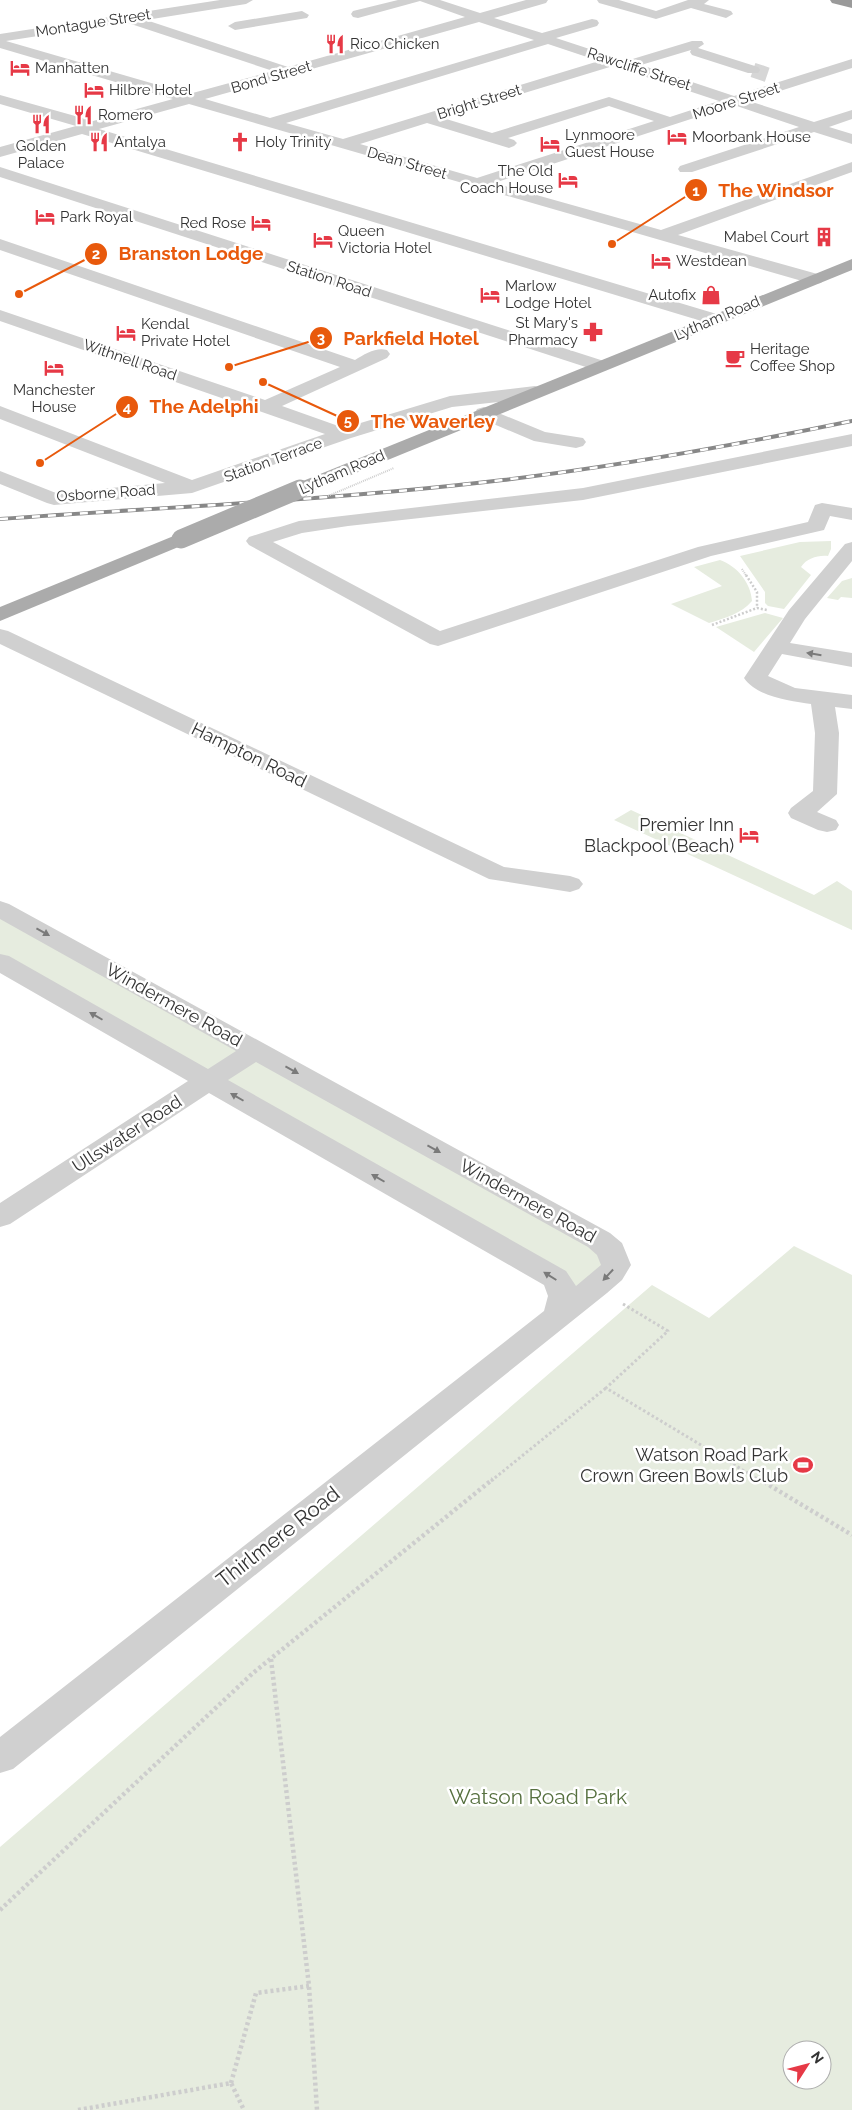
<svg xmlns="http://www.w3.org/2000/svg" width="852" height="2110" font-family="Raleway,sans-serif">
  <style>
    .green { fill: #e6ecdf; fill-rule: evenodd }
    .lines { fill: none; stroke-linecap: round; stroke-linejoin: round }
    .minor-tunnel { stroke: #d6d6d6; stroke-width: 15; stroke-dasharray: 15 8; stroke-linecap: butt }
    .path-far3 { stroke: #cdcdcd; stroke-width: 2; stroke-dasharray: 1 1; stroke-linecap: butt }
    .path-far2 { stroke: #cdcdcd; stroke-width: 2.5; stroke-dasharray: 2 2; stroke-linecap: butt }
    .path-far1 { stroke: #cdcdcd; stroke-width: 3; stroke-dasharray: 2.5 2.5; stroke-linecap: butt }
    .path { stroke: #cdcdcd; stroke-width: 4.5; stroke-dasharray: 3 3; stroke-linecap: butt }
    .minor { fill: #d0d0d0; fill-rule: evenodd }
    .major { fill: #ababab; fill-rule: evenodd }
    .highway { fill: #9a9a9a; fill-rule: evenodd }
    .rail-casing { stroke: #888; stroke-width: 4 }
    .rail { stroke: #fff; stroke-width: 2.5; stroke-dasharray: 8; stroke-linecap: butt }
    .path-bridge { stroke: #cdcdcd; stroke-width: 2; stroke-dasharray: 1 1; stroke-linecap: butt }
    .major-bridge { stroke: #ababab; stroke-width: 19 }
    .oneway { fill: #7a7a7a }
    .labels { text-anchor: middle; stroke-width: 5; stroke-linejoin: round; paint-order: stroke }
    .far-street-label { font-size: 15px; fill: #333; stroke: #fff }
    .far-poi-label { font-size: 15px; fill: #333; stroke: #fff; text-anchor: start }
    .street-label { font-size: 18px; fill: #333; stroke: #fff }
    .poi-label { font-size: 18px; fill: #333; stroke: #fff; text-anchor: end }
    .near-street-label { font-size: 21px; fill: #333; stroke: #fff }
    .near-park-label { font-size: 21px; fill: #56703f; stroke: #fff }
    .leader { fill: none; stroke: #e8590c; stroke-width: 2 }
    .callout-dot { fill: #e8590c; stroke: #fff; stroke-width: 2 }
    .mark-label { font-size: 15px; text-anchor: middle; font-weight: bold; fill: #fff }
    .callout-label { font-size: 19px; text-anchor: middle; font-weight: bold; fill: #e8590c; stroke: #fff; stroke-width: 5; stroke-linejoin: round; paint-order: stroke }
  </style>
  <rect width="100%" height="100%" fill="#fff"/>
  <g class="green">
    <path d="M831,541V549L828,556C818,555 807,558 801,567L811,575L784,609L768,606L765,603V592L740,556L800,542Z"/>
    <path d="M720,560C737,566 751,583 752,601C741,614 725,618 709,623L671,604L722,586L694,567Z"/>
    <polygon points="852,578 852,598 841,597 838,600 827,598 842,581"/>
    <polygon points="765,613 783,618 754,652 716,627"/>
    <polygon points="631,810 814,895 837,881 852,891 852,930 614,820"/>
    <polygon points="0,909 599,1240 616,1265 564,1293 0,962"/>
    <path d="M794,1246L852,1275V2110H0V1847L652,1285L709,1318ZM792,2050H822V2080H792Z"/>
  </g>
  <g class="lines">
    <polyline class="minor-tunnel" points="753,70 774,77"/>
    <polyline class="path-far3" points="742,569 747,577"/>
    <g class="path-far2">
      <polyline points="746,575 757,592 757,608"/>
      <polyline points="712,625 757,608 767,610"/>
    </g>
    <g class="path-far1">
      <polyline points="623,1304 668,1331 606,1388 761,1481"/>
      <polyline points="491,1481 606,1388"/>
    </g>
    <g class="path">
      <polyline points="759,1479 852,1535"/>
      <polyline points="271,1659 309,1986 317,2110"/>
      <polyline points="0,1910 253,1673 493,1479"/>
      <polyline points="231,2083 256,1993 309,1986"/>
      <polyline points="78,2110 231,2083 244,2110"/>
    </g>
    <g class="minor">
      <path d="M220,0H253L246,4L146,20L288,67L465,17L420,1L358,18L353,17L351,14L353,11L398,0H440L480,13L526,0H548L546,3L494,18L542,33L592,19L597,20L599,23L597,26L556,38L626,61L692,41H702L704,44L698,48L758,67L760,70L758,73H748L692,55L690,52L691,50L641,65L734,96L852,59V68L749,101L814,122L852,110V119L829,127L852,134V144L814,132L692,172H680L678,169L680,166L799,127L734,105L494,183L661,230L852,162V172L678,235L821,275L824,279L821,283L815,284L809,283L189,104L99,129L720,315L723,319L720,323L714,324L708,323L82,134L0,157V147L76,126L0,104V95L93,121L173,99L0,48V34ZM128,22V23L273,71L189,94L6,41ZM479,22L534,40L270,118L205,99ZM548,44L599,61L343,139L286,123ZM613,66L719,101L670,117L609,97L492,133L443,118ZM609,106L654,121L477,178L360,144L427,123L509,148L514,146L517,143L514,140L508,138Z"/>
      <polygon points="597,0 619,0 656,11 688,0 709,0 704,4 731,11 733,14 726,18 691,8 656,19 599,3"/>
      <polygon points="302,11 309,15 307,18 235,30 228,26 235,22"/>
      <polygon points="0,167 607,362 610,366 607,370 601,371 595,370 0,177"/>
      <path d="M0,239L355,360C365,354 376,347 387,350L390,354L387,358L282,406L344,428L450,396L535,386L542,388L544,392L542,396L535,398L452,407L351,438L192,493L54,505L47,503L0,484V471L56,493L165,483L0,419V406L192,480L325,434L0,321V310L265,400L340,367L0,250Z"/>
      <polygon points="484,407 545,432 583,438 586,442 583,446 576,448 534,441 477,417 475,413 477,409"/>
      <polygon points="852,434 852,446 583,500 348,526 302,533 273,542 440,631 698,547 808,522 815,505 822,503 852,508 852,520 830,516 824,530 711,556 438,646 430,644 249,545 246,541 249,537 299,521 583,488"/>
      <path d="M852,542V561L805,619L790,643L852,653V667L782,654L768,676L795,688L852,695V709L835,707L839,733L837,794L817,812L836,820L839,825L836,830L827,832L818,830L791,818L788,813L791,808L813,791L815,733L811,704C790,701 757,697 744,678L789,610L845,544Z"/>
      <polygon points="0,629 8,631 504,867 570,876 579,879 583,884 579,889 570,892 489,879 0,644"/>
      <path d="M0,901L9,904L610,1233L622,1243L631,1265L622,1280L607,1293L13,1769L0,1773V1737L544,1311L548,1296L544,1285L209,1093L10,1224L0,1227V1203L188,1081L0,973V954L9,956L208,1069L236,1051L0,919ZM256,1062L588,1247L597,1255L601,1265L576,1286L566,1271L228,1080Z"/>
    </g>
    <g class="major">
      <polygon points="852,259 852,270 307,493 300,495 293,493 290,489 293,485"/>
      <polygon points="181,533 188,535 191,539 188,543 0,621 0,607"/>
    </g>
    <polygon class="highway" points="830,0 852,0 852,8 832,3"/>
    <defs>
      <path id="rail" d="M0,519C168,507 336,500 503,480C620,466 736,445 852,421"/>
    </defs>
    <use href="#rail" class="rail-casing"/>
    <use href="#rail" class="rail"/>
    <polyline class="path-bridge" points="328,496 394,468"/>
    <polyline class="major-bridge" points="181,539 300,489"/>
  </g>
  <defs><path id="oneway-solid" d="M-6-.8H1V-3.2L6.5 0L1 3.2V.8H-6Z" transform="scale(1.25)"/></defs>
  <g class="oneway">
    <use href="#oneway-solid" transform="translate(814 654) rotate(-171)"/>
    <use href="#oneway-solid" transform="translate(43 932) rotate(29)"/>
    <use href="#oneway-solid" transform="translate(96 1016) rotate(-150)"/>
    <use href="#oneway-solid" transform="translate(292 1070) rotate(29)"/>
    <use href="#oneway-solid" transform="translate(237 1097) rotate(-150)"/>
    <use href="#oneway-solid" transform="translate(434 1149) rotate(29)"/>
    <use href="#oneway-solid" transform="translate(378 1178) rotate(-150)"/>
    <use href="#oneway-solid" transform="translate(608 1275) rotate(133)"/>
    <use href="#oneway-solid" transform="translate(550 1276) rotate(-148)"/>
  </g>
  <defs>
    <symbol id="restaurant-bare" viewBox="-9 -9 18 18"><path d="M-5-6h1v4h1v-4h1v4h1v-4h1v5L-1.5 .5V6h-2V.5L-5-1ZM5-6V6H3V1.5H1.5Q1.5-4 5-6Z" fill="#e63946" stroke="#fff" stroke-width="2.5" paint-order="stroke"/></symbol>
    <symbol id="hotel-bare" viewBox="-9 -9 18 18"><path d="M-6-4.5h1.5V1H6V5H4.5V3h-9V5H-6ZM-4 0a1.8 1.8 0 1 1 3.6 0ZM.5 0V-2.5h3Q6-2.5 6 0Z" fill="#e63946" stroke="#fff" stroke-width="2.5" paint-order="stroke"/></symbol>
    <symbol id="church-bare" viewBox="-9 -9 18 18"><path d="M-1.2-6h2.4v3.5h3.3v2.4h-3.3V6h-2.4V-.1h-3.3v-2.4h3.3Z" fill="#e63946" stroke="#fff" stroke-width="2.5" paint-order="stroke"/></symbol>
    <symbol id="building-bare" viewBox="-9 -9 18 18"><path d="M-4-6H4V6H1V3H-1V6H-4ZM-2.5-4.3h1.7v1.8h-1.7ZM.8-4.3h1.7v1.8H.8ZM-2.5-1h1.7V.8h-1.7ZM.8-1h1.7V.8H.8Z" fill="#e63946" stroke="#fff" stroke-width="2.5" paint-order="stroke"/></symbol>
    <symbol id="shop-bare" viewBox="-9 -9 18 18"><path d="M-5-2.5h2.3a2.7 3.5 0 0 1 5.4 0H5L5.5 6h-11ZM-1.5-2.5h3a1.5 2.3 0 0 0-3 0Z" fill="#e63946" stroke="#fff" stroke-width="2.5" paint-order="stroke"/></symbol>
    <symbol id="pharmacy-bare" viewBox="-9 -9 18 18"><path d="M-2-6h4v4h4v4h-4v4h-4v-4h-4v-4h4Z" fill="#e63946" stroke="#fff" stroke-width="2.5" paint-order="stroke"/></symbol>
    <symbol id="cafe-bare" viewBox="-9 -9 18 18"><path d="M-5.5-4.5H6V0H3Q3 3.5 0 3.5H-2.5Q-5.5 3.5-5.5 0ZM3-3.2v2h1.7v-2ZM-6 4.5H4V6H-6Z" fill="#e63946" stroke="#fff" stroke-width="2.5" paint-order="stroke"/></symbol>
    <symbol id="stadium-bare" viewBox="-9 -9 18 18"><path d="M0-5a6.5 5 0 1 0 0 10a6.5 5 0 1 0 0-10ZM-3.5-1.8h7v3.6h-7Z" fill="#e63946" stroke="#fff" stroke-width="2.5" paint-order="stroke"/></symbol>
  </defs>
  <g fill-rule="evenodd">
    <use href="#restaurant-bare" x="321" y="30" width="28" height="28"/>
    <use href="#hotel-bare" x="6" y="54" width="28" height="28"/>
    <use href="#hotel-bare" x="80" y="76" width="28" height="28"/>
    <use href="#restaurant-bare" x="69" y="101" width="28" height="28"/>
    <use href="#restaurant-bare" x="27" y="110" width="28" height="28"/>
    <use href="#hotel-bare" x="663" y="123" width="28" height="28"/>
    <use href="#restaurant-bare" x="85" y="128" width="28" height="28"/>
    <use href="#church-bare" x="226" y="128" width="28" height="28"/>
    <use href="#hotel-bare" x="536" y="130" width="28" height="28"/>
    <use href="#hotel-bare" x="554" y="166" width="28" height="28"/>
    <use href="#hotel-bare" x="31" y="203" width="28" height="28"/>
    <use href="#hotel-bare" x="247" y="209" width="28" height="28"/>
    <use href="#building-bare" x="810" y="223" width="28" height="28"/>
    <use href="#hotel-bare" x="309" y="226" width="28" height="28"/>
    <use href="#hotel-bare" x="647" y="247" width="28" height="28"/>
    <use href="#hotel-bare" x="476" y="281" width="28" height="28"/>
    <use href="#shop-bare" x="697" y="281" width="28" height="28"/>
    <use href="#pharmacy-bare" x="579" y="318" width="28" height="28"/>
    <use href="#hotel-bare" x="112" y="319" width="28" height="28"/>
    <use href="#cafe-bare" x="721" y="344" width="28" height="28"/>
    <use href="#hotel-bare" x="40" y="354" width="28" height="28"/>
    <use href="#hotel-bare" x="735" y="821" width="28" height="28"/>
    <use href="#stadium-bare" x="789" y="1451" width="28" height="28"/>
  </g>
  <g class="labels">
    <g class="far-street-label">
      <text transform="translate(93 23) rotate(-9)" y="5">Montague Street</text>
      <text transform="translate(639 69) rotate(18)" y="5">Rawcliffe Street</text>
      <text transform="translate(271 77) rotate(-16)" y="5">Bond Street</text>
      <text transform="translate(736 101) rotate(-18)" y="5">Moore Street</text>
      <text transform="translate(479 102) rotate(-17)" y="5">Bright Street</text>
      <text transform="translate(407 163) rotate(16)" y="5">Dean Street</text>
      <text transform="translate(329 279) rotate(18)" y="5">Station Road</text>
      <text transform="translate(717 318) rotate(-23)" y="5">Lytham Road</text>
      <text transform="translate(130 360) rotate(19)" y="5">Withnell Road</text>
      <text transform="translate(273 460) rotate(-20)" y="5">Station Terrace</text>
      <text transform="translate(342 472) rotate(-23)" y="5">Lytham Road</text>
      <text transform="translate(106 493) rotate(-4)" y="5">Osborne Road</text>
    </g>
    <g class="far-poi-label">
      <text x="350" y="49">Rico Chicken</text>
      <text x="35" y="73">Manhatten</text>
      <text x="109" y="95">Hilbre Hotel</text>
      <text x="98" y="120">Romero</text>
      <text x="565" y="140">Lynmoore<tspan x="565" dy="17">Guest House</tspan></text>
      <text x="692" y="142">Moorbank House</text>
      <text x="114" y="147">Antalya</text>
      <text x="255" y="147">Holy Trinity</text>
      <text x="41" y="151" text-anchor="middle">Golden<tspan x="41" dy="17">Palace</tspan></text>
      <text x="553" y="176" text-anchor="end">The Old<tspan x="553" dy="17">Coach House</tspan></text>
      <text x="60" y="222">Park Royal</text>
      <text x="246" y="228" text-anchor="end">Red Rose</text>
      <text x="338" y="236">Queen<tspan x="338" dy="17">Victoria Hotel</tspan></text>
      <text x="809" y="242" text-anchor="end">Mabel Court</text>
      <text x="676" y="266">Westdean</text>
      <text x="505" y="291">Marlow<tspan x="505" dy="17">Lodge Hotel</tspan></text>
      <text x="696" y="300" text-anchor="end">Autofix</text>
      <text x="578" y="328" text-anchor="end">St Mary's<tspan x="578" dy="17">Pharmacy</tspan></text>
      <text x="141" y="329">Kendal<tspan x="141" dy="17">Private Hotel</tspan></text>
      <text x="750" y="354">Heritage<tspan x="750" dy="17">Coffee Shop</tspan></text>
      <text x="54" y="395" text-anchor="middle">Manchester<tspan x="54" dy="17">House</tspan></text>
    </g>
    <g class="street-label">
      <text transform="translate(249 755) rotate(26)" y="6">Hampton Road</text>
      <text transform="translate(174 1005) rotate(29)" y="6">Windermere Road</text>
      <text transform="translate(127 1134) rotate(-33)" y="6">Ullswater Road</text>
      <text transform="translate(528 1201) rotate(29)" y="6">Windermere Road</text>
    </g>
    <g class="poi-label">
      <text x="734" y="831">Premier Inn<tspan x="734" dy="21">Blackpool (Beach)</tspan></text>
      <text x="788" y="1461">Watson Road Park<tspan x="788" dy="21">Crown Green Bowls Club</tspan></text>
    </g>
    <g class="near-street-label">
      <text transform="translate(278 1537) rotate(-38)" y="7">Thirlmere Road</text>
    </g>
    <g class="near-park-label">
      <text x="538" y="1804">Watson Road Park</text>
    </g>
  </g>
  <path class="leader" d="M612 244L696 190M19 294L96 254M229 367L321 338M40 463L127 407M263 382L348 421"/>
  <g class="callout-dot">
    <circle cx="612" cy="244" r="5"/>
    <circle cx="19" cy="294" r="5"/>
    <circle cx="229" cy="367" r="5"/>
    <circle cx="40" cy="463" r="5"/>
    <circle cx="263" cy="382" r="5"/>
    <circle cx="696" cy="190" r="12"/>
    <circle cx="96" cy="254" r="12"/>
    <circle cx="321" cy="338" r="12"/>
    <circle cx="127" cy="407" r="12"/>
    <circle cx="348" cy="421" r="12"/>
  </g>
  <g class="mark-label">
    <text x="696" y="196">1</text>
    <text x="96" y="259">2</text>
    <text x="321" y="343">3</text>
    <text x="127" y="412">4</text>
    <text x="348" y="426">5</text>
  </g>
  <g class="callout-label">
    <text x="776" y="197">The Windsor</text>
    <text x="191" y="260">Branston Lodge</text>
    <text x="411" y="345">Parkfield Hotel</text>
    <text x="204" y="413">The Adelphi</text>
    <text x="433" y="428">The Waverley</text>
  </g>
  <g transform="translate(807 2065) rotate(54)"><circle r="24" fill="#ffffff" stroke="#adadad"/>
  <path d="M0-4L9 19L0 12L-9 19Z" fill="#e63946"/>
  <text y="-8" font-size="14" font-weight="bold" text-anchor="middle" fill="#333333">N</text>
  </g>
</svg>
